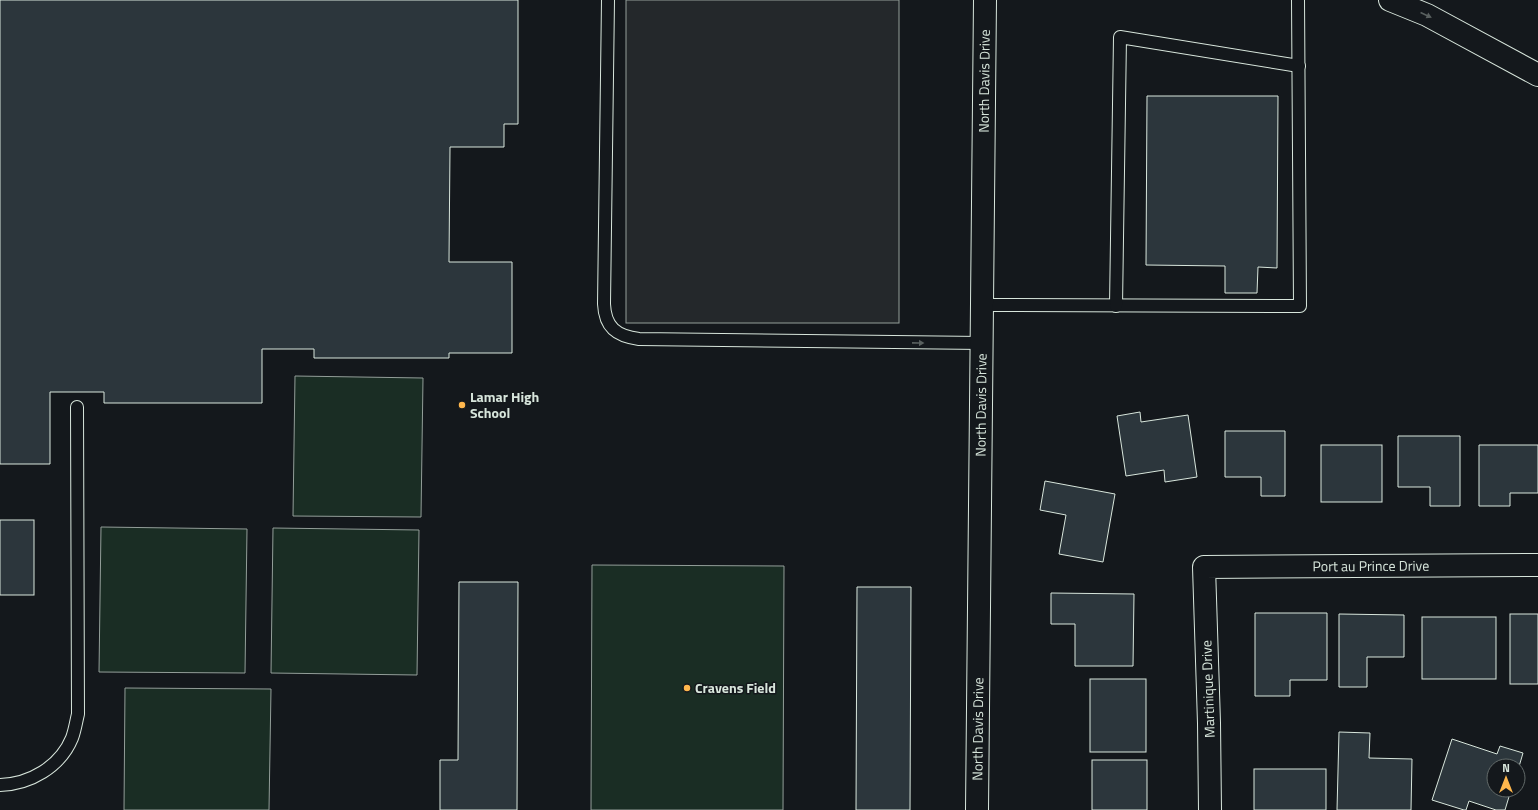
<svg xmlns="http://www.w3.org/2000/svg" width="1538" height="810" font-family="'Titillium Web',sans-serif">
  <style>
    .green { fill: #1a2d24; stroke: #939e99 }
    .parking { fill: #24282b; stroke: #939e99 }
    .building { fill: #2c363c; stroke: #d8e6dc }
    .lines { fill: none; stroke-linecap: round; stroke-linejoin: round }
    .lane-casing { stroke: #d8e6dc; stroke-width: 14 }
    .street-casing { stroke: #d8e6dc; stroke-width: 24 }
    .secondary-casing { stroke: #d8e6dc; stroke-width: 24 }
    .lane { stroke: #14181c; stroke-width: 12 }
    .street { stroke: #14181c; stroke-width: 22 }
    .secondary { stroke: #14181c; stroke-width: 22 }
    .oneway { fill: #59605f }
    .poi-dot { fill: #ffb74d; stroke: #14181c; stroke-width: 1.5 }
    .labels { text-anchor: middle; stroke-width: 3; stroke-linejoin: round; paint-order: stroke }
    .street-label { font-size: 14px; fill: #d8e6dc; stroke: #14181c }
    .poi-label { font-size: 14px; font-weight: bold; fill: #d8e6dc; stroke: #14181c; text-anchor: start }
  </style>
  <rect width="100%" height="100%" fill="#14181c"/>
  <g class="green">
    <polygon points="295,376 423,378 421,517 293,516"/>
    <polygon points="101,527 247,529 245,673 99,672"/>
    <polygon points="273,528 419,530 417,675 271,673"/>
    <polygon points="592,565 784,566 783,810 591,810"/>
    <polygon points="125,688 271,689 269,810 124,810"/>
  </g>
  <rect class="parking" x="626" y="0" width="273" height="323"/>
  <g class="building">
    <polygon points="0,0 518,0 518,124 504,124 504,147 450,147 449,262 512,262 512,353 449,353 449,358 314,358 314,349 262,349 262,403 104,403 104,392 50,392 50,464 0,464"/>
    <polygon points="1147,96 1278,96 1277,268 1258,267 1257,293 1225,293 1225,266 1146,265"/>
    <polygon points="1140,412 1141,422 1188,415 1197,477 1165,482 1164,470 1126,476 1117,416"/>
    <polygon points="1225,431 1285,431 1285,496 1261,496 1261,477 1225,477"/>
    <polygon points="1398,436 1460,436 1460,506 1430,506 1430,487 1398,487"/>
    <rect x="1321" y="445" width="61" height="57"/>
    <polygon points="1479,445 1538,445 1538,493 1510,493 1510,506 1479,506"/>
    <polygon points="1045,481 1115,494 1103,562 1059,554 1066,515 1040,510"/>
    <rect x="0" y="520" width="34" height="75"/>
    <polygon points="459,582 518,582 517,810 440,810 440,760 458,760"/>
    <polygon points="857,587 911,587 910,810 856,810"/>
    <polygon points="1051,593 1134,594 1133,666 1075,666 1075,624 1051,624"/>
    <polygon points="1255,613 1327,613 1327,680 1290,680 1290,696 1255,696"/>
    <polygon points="1339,614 1404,615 1404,657 1367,657 1367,687 1339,687"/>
    <rect x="1510" y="614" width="28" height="70"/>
    <rect x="1422" y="617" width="74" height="62"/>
    <rect x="1090" y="679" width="56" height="73"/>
    <polygon points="1339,732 1370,733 1369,758 1412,759 1411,810 1337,810"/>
    <polygon points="1452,739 1497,754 1500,746 1523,753 1518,770 1518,766 1494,766 1494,790 1511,790 1505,810 1496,810 1469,801 1466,810 1464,810 1432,800"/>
    <rect x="1092" y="760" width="55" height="50"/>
    <rect x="1254" y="769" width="72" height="41"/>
  </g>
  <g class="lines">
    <defs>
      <g id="lane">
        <path d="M608,0L604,304C605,327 616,336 639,339L982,343"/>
        <polyline points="982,305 1300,306 1298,0"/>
        <polyline points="1116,306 1120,37 1299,66"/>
        <path d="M0,785C30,784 60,767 72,738C75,730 76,722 78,714L77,407"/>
      </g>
      <g id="street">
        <path id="s1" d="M1210,810L1209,723L1204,567L1538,565"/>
      </g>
      <g id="secondary">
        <polyline points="1390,0 1427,15 1538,75"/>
        <path id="s2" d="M977,810L985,0"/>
      </g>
    </defs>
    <use href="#lane" class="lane-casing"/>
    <use href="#street" class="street-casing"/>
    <use href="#secondary" class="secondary-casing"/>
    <use href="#lane" class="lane"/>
    <use href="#street" class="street"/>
    <use href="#secondary" class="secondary"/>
  </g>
  <defs><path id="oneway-solid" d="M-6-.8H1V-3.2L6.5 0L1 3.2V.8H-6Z"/></defs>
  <g class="oneway">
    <use href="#oneway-solid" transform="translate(1426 15) rotate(25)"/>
    <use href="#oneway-solid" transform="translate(918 343) rotate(1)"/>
  </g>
  <g class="poi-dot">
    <circle cx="462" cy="405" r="4"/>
    <circle cx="687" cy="688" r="4"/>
  </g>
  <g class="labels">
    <g class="street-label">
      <text dy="5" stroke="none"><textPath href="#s2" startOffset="729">North Davis Drive</textPath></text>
      <text dy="5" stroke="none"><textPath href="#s2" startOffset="405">North Davis Drive</textPath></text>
      <text dy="5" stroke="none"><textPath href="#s1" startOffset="410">Port au Prince Drive</textPath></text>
      <text transform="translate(1208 689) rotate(-92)" y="5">Martinique Drive</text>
      <text dy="5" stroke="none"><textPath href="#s2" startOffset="81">North Davis Drive</textPath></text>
    </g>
    <g class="poi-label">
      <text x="470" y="402">Lamar High<tspan x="470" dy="16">School</tspan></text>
      <text x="695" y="693">Cravens Field</text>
    </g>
  </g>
  <g transform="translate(1506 778)"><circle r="19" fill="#14181c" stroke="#626a69"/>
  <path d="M0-3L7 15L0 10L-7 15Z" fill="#ffb74d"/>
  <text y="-6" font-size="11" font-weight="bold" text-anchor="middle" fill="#d8e6dc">N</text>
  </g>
</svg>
